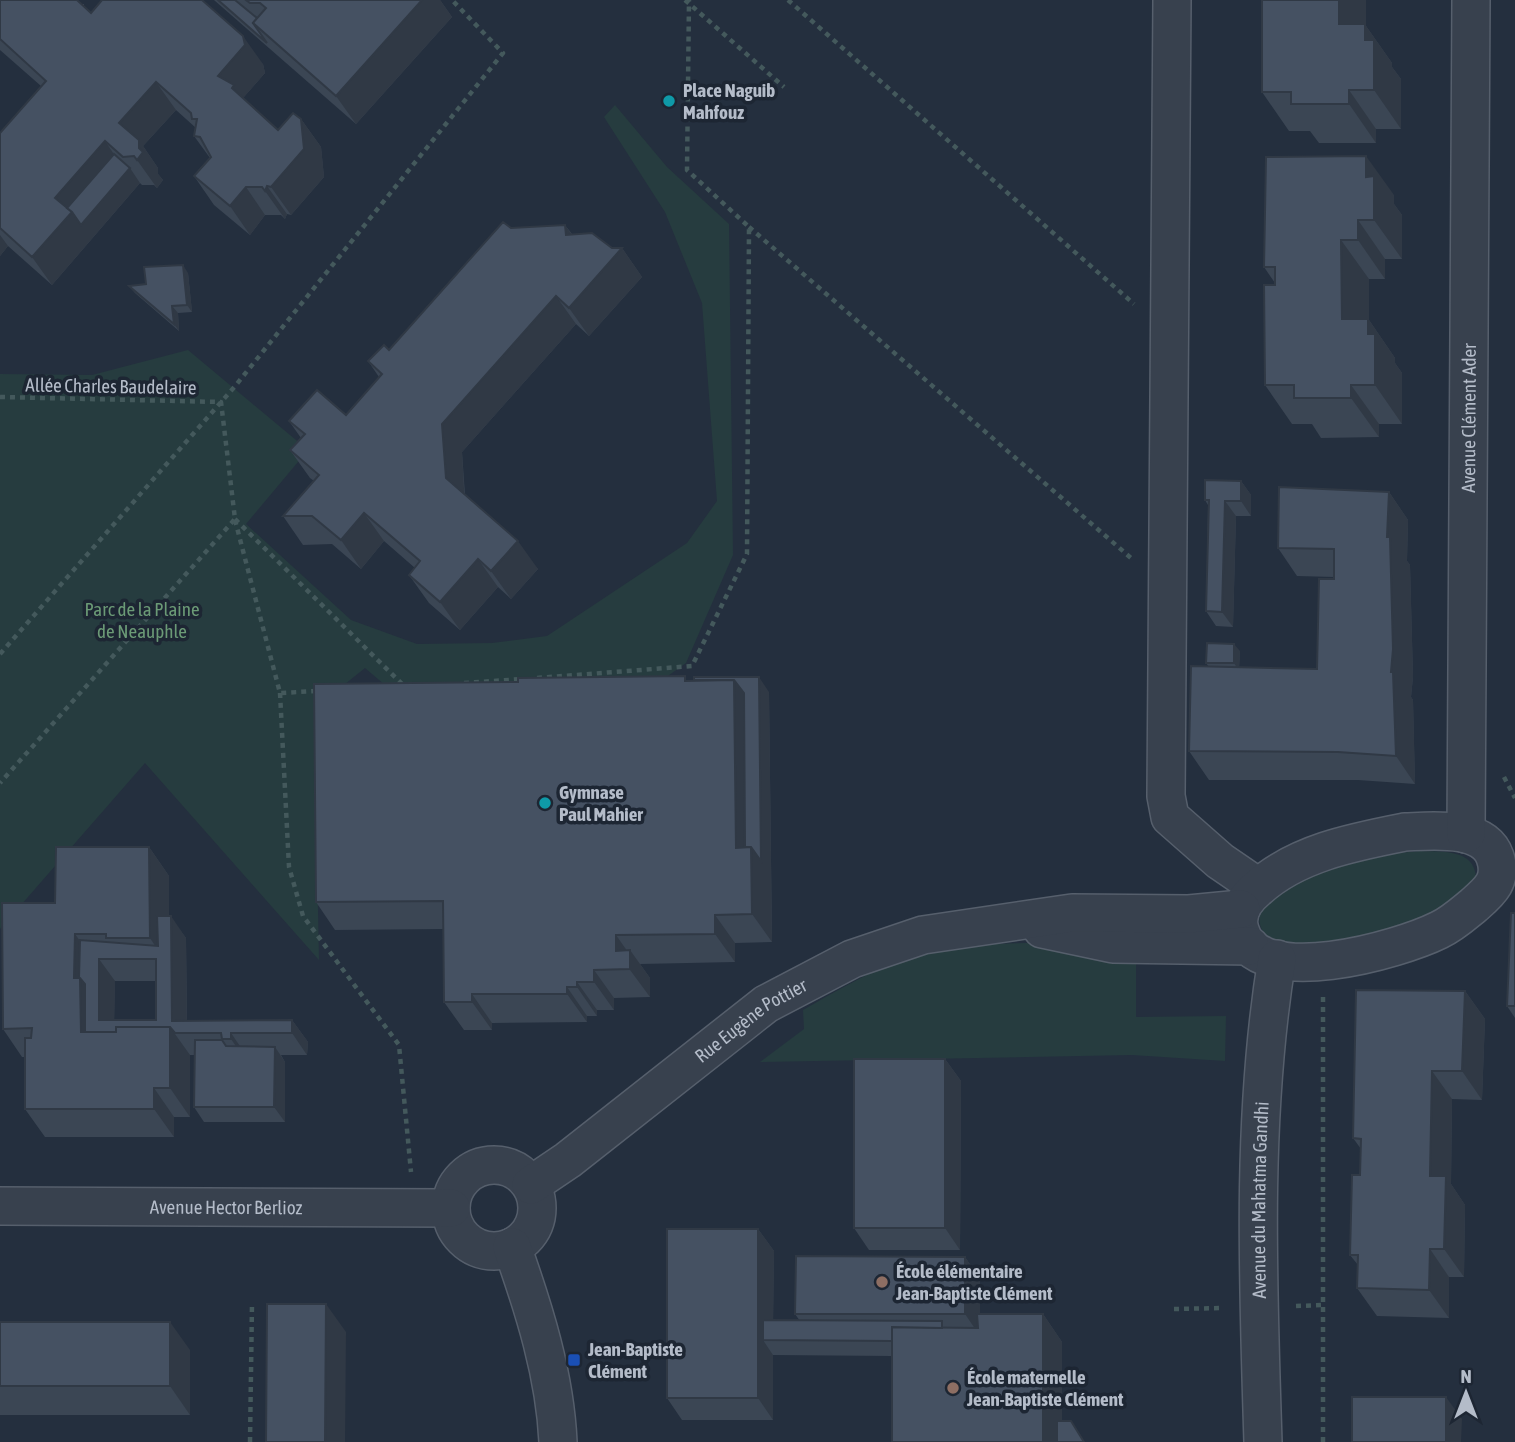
<svg xmlns="http://www.w3.org/2000/svg" width="1515" height="1442" font-family="'Asap Condensed',sans-serif">
  <style>
    .green { fill: #263c3f }
    .lines { fill: none; stroke-linecap: round; stroke-linejoin: round }
    .minor-casing { stroke: #565f6c; stroke-width: 40 }
    .path { stroke: #44595c; stroke-width: 4.5; stroke-dasharray: 5 5; stroke-linecap: butt }
    .minor { stroke: #38414e; stroke-width: 37 }
    .wall { fill: #3b4654; fill-rule: evenodd }
    .shaded-wall { fill: #303945 }
    .building { fill: #455162; stroke: #303945; stroke-width: 2; fill-rule: evenodd }
    .culture-dot { fill: #0f9aa8; stroke: #1d2633; stroke-width: 2.5 }
    .education-dot { fill: #8d6e63; stroke: #1d2633; stroke-width: 2.5 }
    .transit-dot { fill: #1a4fb4; stroke: #1d2633; stroke-width: 2.5 }
    .labels { text-anchor: middle; stroke-width: 7; stroke-linejoin: round; paint-order: stroke }
    .poi-label { font-size: 19px; font-weight: bold; fill: #b4bcc9; stroke: #1d2633; text-anchor: start }
    .street-label { font-size: 19px; fill: #b4bcc9; stroke: #1d2633 }
    .park-label { font-size: 19px; fill: #6b9a76; stroke: #1d2633 }
  </style>
  <rect width="100%" height="100%" fill="#242f3e"/>
  <g class="green">
    <polygon points="615,105 667,167 729,224 733,555 686,663 644,693 412,708 365,668 314,709 319,960 145,763 0,929 0,374 92,375 188,350 308,450 246,524 351,620 417,644 492,643 547,636 687,543 717,501 702,303 665,212 604,117"/>
    <path d="M1421,851C1443,852 1474,849 1476,877C1467,887 1457,900 1446,907C1416,925 1295,965 1267,936C1233,901 1323,869 1347,862C1371,855 1396,853 1421,851Z"/>
    <path d="M1055,942L1136,962V1017L1226,1016L1225,1061L1132,1055L760,1062L804,1029L803,1010C836,991 869,972 905,958C945,943 1011,944 1055,942Z"/>
  </g>
  <g class="lines">
    <defs>
      <g id="minor">
        <polyline points="1172,0 1166,796 1170,817 1220,861 1258,887"/>
        <path d="M1405,832C1432,831 1484,825 1495,857C1503,880 1490,891 1474,905C1463,914 1452,924 1439,930C1401,949 1256,992 1240,930C1235,914 1245,899 1257,889C1296,853 1354,842 1405,832Z"/>
        <path id="s1" d="M1466,834L1471,0"/>
        <polyline points="1042,929 1113,944 1250,946"/>
        <circle cx="494" cy="1208" r="43"/>
        <path id="s2" d="M531,1185L568,1160L766,1004L852,959L923,935L1072,913L1189,914L1241,909"/>
        <path id="s3" d="M0,1206L451,1208"/>
        <path d="M512,1247C534,1309 555,1375 558,1442"/>
        <path id="s4" d="M1263,1442C1258,1282 1251,1118 1277,959"/>
      </g>
    </defs>
    <use href="#minor" class="minor-casing"/>
    <g class="path">
      <polyline points="685,0 784,87"/>
      <polyline points="788,0 1134,304"/>
      <polyline points="749,227 1131,558"/>
      <polyline points="0,397 221,402 235,519 0,783"/>
      <polyline points="235,519 404,686"/>
      <polyline points="235,520 280,693 317,691"/>
      <polyline points="0,654 236,385 503,53 452,0"/>
      <polyline points="537,678 692,666 747,554 749,227 687,170 689,0"/>
      <polyline points="464,683 522,679"/>
      <polyline points="280,693 289,867 303,916 399,1045 411,1172"/>
      <polyline points="1504,777 1515,798"/>
      <polyline points="1296,1306 1323,1305"/>
      <polyline points="1174,1309 1224,1308"/>
      <polyline points="250,1442 252,1303"/>
      <polyline points="1323,1442 1323,995"/>
    </g>
    <use href="#minor" class="minor"/>
  </g>
  <g class="wall">
    <polygon points="0,0 84,4 84,6 91,13 263,64 265,73 243,98 278,130 301,119 321,147 324,177 291,215 287,214 285,219 281,215 265,215 250,235 214,205 194,176 210,158 194,136 196,128 176,110 143,146 158,168 158,174 163,180 157,188 154,185 142,185 140,183 52,285 8,246 0,256 0,133 41,86 0,50"/>
    <polygon points="214,0 440,0 452,17 356,124"/>
    <polygon points="1366,0 1366,26 1392,63 1392,67 1401,79 1401,129 1376,129 1376,143 1319,143 1310,131 1289,131 1262,92"/>
    <polygon points="1394,195 1394,204 1402,215 1402,259 1385,259 1385,279 1369,279 1369,320 1395,358 1395,363 1402,373 1402,424 1379,424 1379,437 1321,438 1312,424 1292,424 1265,385 1275,283 1264,267"/>
    <polygon points="565,225 572,234 612,248 622,248 642,277 589,336 576,324 462,452 465,495 538,569 511,599 498,587 460,630 429,603 409,575 415,568 384,541 361,569 332,544 303,545 283,516 314,481 310,478 290,450 301,438 289,421 346,415 379,377 368,361 389,350 511,228"/>
    <polygon points="188,273 192,312 178,313 179,331 135,293 129,286 146,284"/>
    <polygon points="1241,481 1251,495 1251,516 1236,516 1233,627 1216,626 1206,611 1208,505 1205,500"/>
    <polygon points="1389,492 1408,520 1407,561 1410,565 1413,677 1411,697 1413,700 1415,784 1358,780 1209,780 1189,751 1209,667 1206,663 1240,651 1239,668 1317,669 1334,577 1297,576 1278,548"/>
    <polygon points="688,681 769,692 772,942 735,943 735,962 640,964 650,978 650,997 614,998 614,1010 597,1010 597,1016 587,1016 587,1022 492,1023 492,1030 464,1030 444,1002 444,929 335,930 316,902"/>
    <path d="M149,847L169,876V916L186,938L187,1021L292,1020L308,1042L307,1055H281L285,1062V1122H204L194,1107L195,1055H190V1117H174V1137H45L25,1109V1057H22L3,1029L55,903ZM115,981H156V1020H114Z"/>
    <polygon points="1515,913 1515,1018 1507,1006"/>
    <polygon points="1465,991 1485,1019 1482,1100 1452,1099 1451,1184 1465,1205 1464,1277 1449,1277 1449,1318 1377,1316 1357,1288 1358,1265 1350,1255 1360,1175 1361,1149 1353,1138"/>
    <polygon points="945,1059 961,1081 960,1250 869,1250 854,1228"/>
    <polygon points="758,1229 774,1251 773,1321 800,1321 795,1314 965,1257 980,1279 980,1314 1043,1314 1062,1342 1062,1421 1084,1442 892,1356 773,1355 773,1420 682,1420 667,1398"/>
    <polygon points="0,1322 190,1350 190,1415 0,1415"/>
  </g>
  <g class="shaded-wall">
    <polygon points="422,0 440,0 452,17 356,124 336,96"/>
    <polygon points="1339,0 1366,0 1366,26 1392,63 1392,67 1401,79 1401,129 1374,90 1339,24"/>
    <polygon points="243,36 263,64 265,73 243,98 218,76"/>
    <polygon points="156,82 176,110 143,146 158,168 158,174 163,180 157,188 137,160 119,123"/>
    <polygon points="1349,90 1376,129 1376,143 1349,104"/>
    <polygon points="301,119 321,147 324,177 291,215 271,187"/>
    <polygon points="105,141 124,169 130,168 140,183 52,285 32,257 55,198"/>
    <polygon points="1366,156 1394,195 1394,204 1402,215 1402,259 1374,220 1366,177"/>
    <polygon points="267,186 287,214 285,219 265,191"/>
    <polygon points="246,187 265,215 250,235 230,206"/>
    <polygon points="1358,220 1385,259 1385,279 1358,240"/>
    <polygon points="565,225 585,253 566,235"/>
    <polygon points="0,235 8,246 0,256"/>
    <polygon points="1341,240 1369,279 1369,320 1395,358 1395,363 1402,373 1402,424 1375,385 1342,319"/>
    <polygon points="622,248 642,277 589,336 569,308"/>
    <polygon points="183,265 188,273 192,312 187,305"/>
    <polygon points="556,296 576,324 462,452 465,507 446,478 442,424"/>
    <polygon points="172,306 178,313 179,331 174,324"/>
    <polygon points="1351,385 1379,424 1379,437 1351,398"/>
    <polygon points="1241,481 1251,495 1251,516 1241,501"/>
    <polygon points="1389,492 1408,520 1407,561 1410,565 1413,677 1411,697 1413,700 1415,784 1396,756 1391,672 1387,537"/>
    <polygon points="1225,501 1236,516 1233,627 1222,612"/>
    <polygon points="364,513 384,541 361,569 341,540"/>
    <polygon points="518,541 538,569 511,599 491,571"/>
    <polygon points="478,559 498,587 460,630 440,602"/>
    <polygon points="1234,644 1240,651 1239,671 1234,663"/>
    <polygon points="759,677 769,692 772,942 752,914 736,848 734,680"/>
    <polygon points="149,847 169,876 169,967 150,938"/>
    <polygon points="715,915 735,943 735,962 715,934"/>
    <polygon points="171,916 186,938 187,1033 172,1021"/>
    <polygon points="75,934 95,962 99,959 115,981 114,1039 81,1032 74,978"/>
    <polygon points="616,935 630,955 630,950 650,978 650,997 616,951"/>
    <polygon points="594,970 614,998 614,1010 594,982"/>
    <polygon points="577,982 597,1010 597,1016 577,987"/>
    <polygon points="567,987 587,1016 587,1022 567,994"/>
    <polygon points="1465,991 1485,1019 1482,1100 1462,1071"/>
    <polygon points="472,994 492,1023 492,1030 472,1002"/>
    <polygon points="292,1020 308,1042 307,1055 292,1033"/>
    <polygon points="170,1027 190,1055 190,1117 170,1088"/>
    <polygon points="231,1033 246,1055 246,1061 231,1039"/>
    <polygon points="275,1047 285,1062 285,1122 274,1107"/>
    <polygon points="945,1059 961,1081 960,1250 945,1228"/>
    <polygon points="1432,1071 1452,1099 1451,1184 1465,1205 1464,1277 1444,1249 1430,1176"/>
    <polygon points="154,1088 174,1117 174,1137 154,1109"/>
    <polygon points="758,1229 774,1251 773,1340 763,1340 773,1355 773,1420 758,1398"/>
    <polygon points="1430,1249 1449,1277 1449,1318 1429,1290"/>
    <polygon points="965,1257 980,1279 980,1336 965,1314"/>
    <polygon points="326,1304 346,1332 345,1442 325,1442"/>
    <polygon points="1043,1314 1062,1342 1062,1442 1043,1442"/>
    <polygon points="170,1322 190,1350 190,1415 170,1386"/>
    <polygon points="1446,1397 1462,1419 1461,1442 1446,1442"/>
  </g>
  <g class="building">
    <polygon points="0,0 77,0 91,13 102,0 202,0 243,36 245,45 218,76 234,85 232,88 278,130 293,113 301,119 304,149 271,187 267,186 265,191 262,187 246,187 230,206 194,176 211,157 200,137 194,136 197,119 192,119 191,113 156,82 119,123 139,140 139,148 143,152 137,160 134,156 123,157 105,141 55,198 72,212 32,257 0,228 0,133 46,81 0,39"/>
    <polygon points="218,0 235,0 257,18 253,23 267,43"/>
    <polygon points="246,0 422,0 336,96 253,23 266,8 260,3 250,3"/>
    <polygon points="1262,0 1339,0 1339,24 1365,24 1365,40 1374,40 1374,90 1349,90 1349,104 1291,104 1291,92 1262,92"/>
    <polygon points="114,154 130,168 81,225 72,212 67,208"/>
    <polygon points="1366,156 1366,177 1374,176 1374,220 1358,220 1358,240 1341,240 1342,319 1368,319 1368,334 1375,334 1375,385 1351,385 1351,398 1294,398 1294,385 1265,385 1264,285 1275,285 1275,267 1264,267 1266,157"/>
    <polygon points="503,222 511,228 565,225 566,235 592,233 612,248 622,248 569,308 556,296 442,424 446,478 518,541 491,571 478,559 440,602 409,575 420,561 364,513 341,540 312,516 283,516 319,475 290,450 305,434 289,421 317,390 346,415 382,374 368,361 384,345 389,350"/>
    <polygon points="183,265 187,305 172,306 174,324 129,286 146,284 144,267"/>
    <polygon points="1205,480 1241,481 1241,501 1225,501 1222,612 1206,611 1209,500 1205,500"/>
    <polygon points="1279,487 1389,492 1387,537 1390,537 1393,649 1391,672 1393,672 1396,756 1338,752 1189,751 1191,666 1317,669 1319,579 1334,579 1334,549 1278,548"/>
    <polygon points="1207,643 1234,644 1234,663 1206,663"/>
    <polygon points="685,676 685,681 734,680 736,848 751,847 752,914 715,915 715,934 616,935 616,951 630,950 630,969 594,970 594,982 577,982 577,987 567,987 567,994 472,994 472,1002 444,1002 443,901 316,902 314,684 518,682 518,678"/>
    <polygon points="694,677 759,677 761,861 751,847 745,847 744,693 734,680 694,680"/>
    <polygon points="56,847 149,847 150,938 106,938 106,934 75,934 74,978 80,978 81,1032 116,1032 116,1027 170,1027 170,1088 154,1088 154,1109 25,1109 25,1038 31,1038 32,1028 3,1029 2,903 55,903"/>
    <polygon points="1511,913 1515,913 1515,1006 1507,1006"/>
    <path d="M157,916H171L172,1021L292,1020V1033H231V1039H222L221,1033H175L170,1027H116V1032H85V984L80,978H79L80,940L158,946ZM99,959H156V1020H99Z"/>
    <polygon points="1356,990 1465,991 1462,1071 1432,1071 1430,1176 1446,1176 1444,1249 1430,1249 1429,1290 1357,1288 1358,1255 1350,1255 1352,1175 1360,1175 1361,1139 1353,1138"/>
    <polygon points="195,1040 222,1040 226,1046 275,1047 274,1107 194,1107"/>
    <rect x="854" y="1059" width="91" height="169"/>
    <rect x="667" y="1229" width="91" height="169"/>
    <polygon points="796,1256 965,1257 965,1314 795,1314"/>
    <polygon points="267,1304 326,1304 325,1442 266,1442"/>
    <polygon points="977,1314 1043,1314 1043,1442 892,1442 892,1327 978,1328"/>
    <polygon points="763,1320 942,1321 942,1328 892,1327 892,1341 763,1340"/>
    <rect x="0" y="1322" width="170" height="64"/>
    <rect x="1352" y="1397" width="94" height="45"/>
    <polygon points="1057,1421 1071,1421 1084,1442 1057,1442"/>
  </g>
  <g class="culture-dot">
    <circle cx="669" cy="101" r="7"/>
    <circle cx="545" cy="803" r="7"/>
  </g>
  <g class="education-dot">
    <circle cx="882" cy="1282" r="7"/>
    <circle cx="953" cy="1388" r="7"/>
  </g>
  <rect class="transit-dot" x="567" y="1353" width="14" height="14" rx="3.5"/>
  <g class="labels">
    <g class="poi-label">
      <text x="683" y="97">Place Naguib<tspan x="683" dy="22">Mahfouz</tspan></text>
      <text x="559" y="799">Gymnase<tspan x="559" dy="22">Paul Mahier</tspan></text>
      <text x="896" y="1278">École élémentaire<tspan x="896" dy="22">Jean-Baptiste Clément</tspan></text>
      <text x="588" y="1356">Jean-Baptiste<tspan x="588" dy="22">Clément</tspan></text>
      <text x="967" y="1384">École maternelle<tspan x="967" dy="22">Jean-Baptiste Clément</tspan></text>
    </g>
    <g class="street-label">
      <text transform="translate(111 386) rotate(1)" y="7">Allée Charles Baudelaire</text>
      <text dy="7" stroke="none"><textPath href="#s1" startOffset="416">Avenue Clément Ader</textPath></text>
      <text dy="7" stroke="none"><textPath href="#s2" startOffset="275">Rue Eugène Pottier</textPath></text>
      <text dy="7" stroke="none"><textPath href="#s4" startOffset="242">Avenue du Mahatma Gandhi</textPath></text>
      <text dy="7" stroke="none"><textPath href="#s3" startOffset="226">Avenue Hector Berlioz</textPath></text>
    </g>
    <g class="park-label">
      <text x="142" y="616">Parc de la Plaine<tspan x="142" dy="22">de Neauphle</tspan></text>
    </g>
  </g>
  <g transform="translate(1466 1393)" stroke="#1d2633" stroke-width="5" paint-order="stroke">
  <path d="M0-5L12 26L0 18L-12 26Z" fill="#b4bcc9"/>
  <text y="-10" font-size="19" font-weight="bold" text-anchor="middle" fill="#b4bcc9">N</text>
  </g>
</svg>
